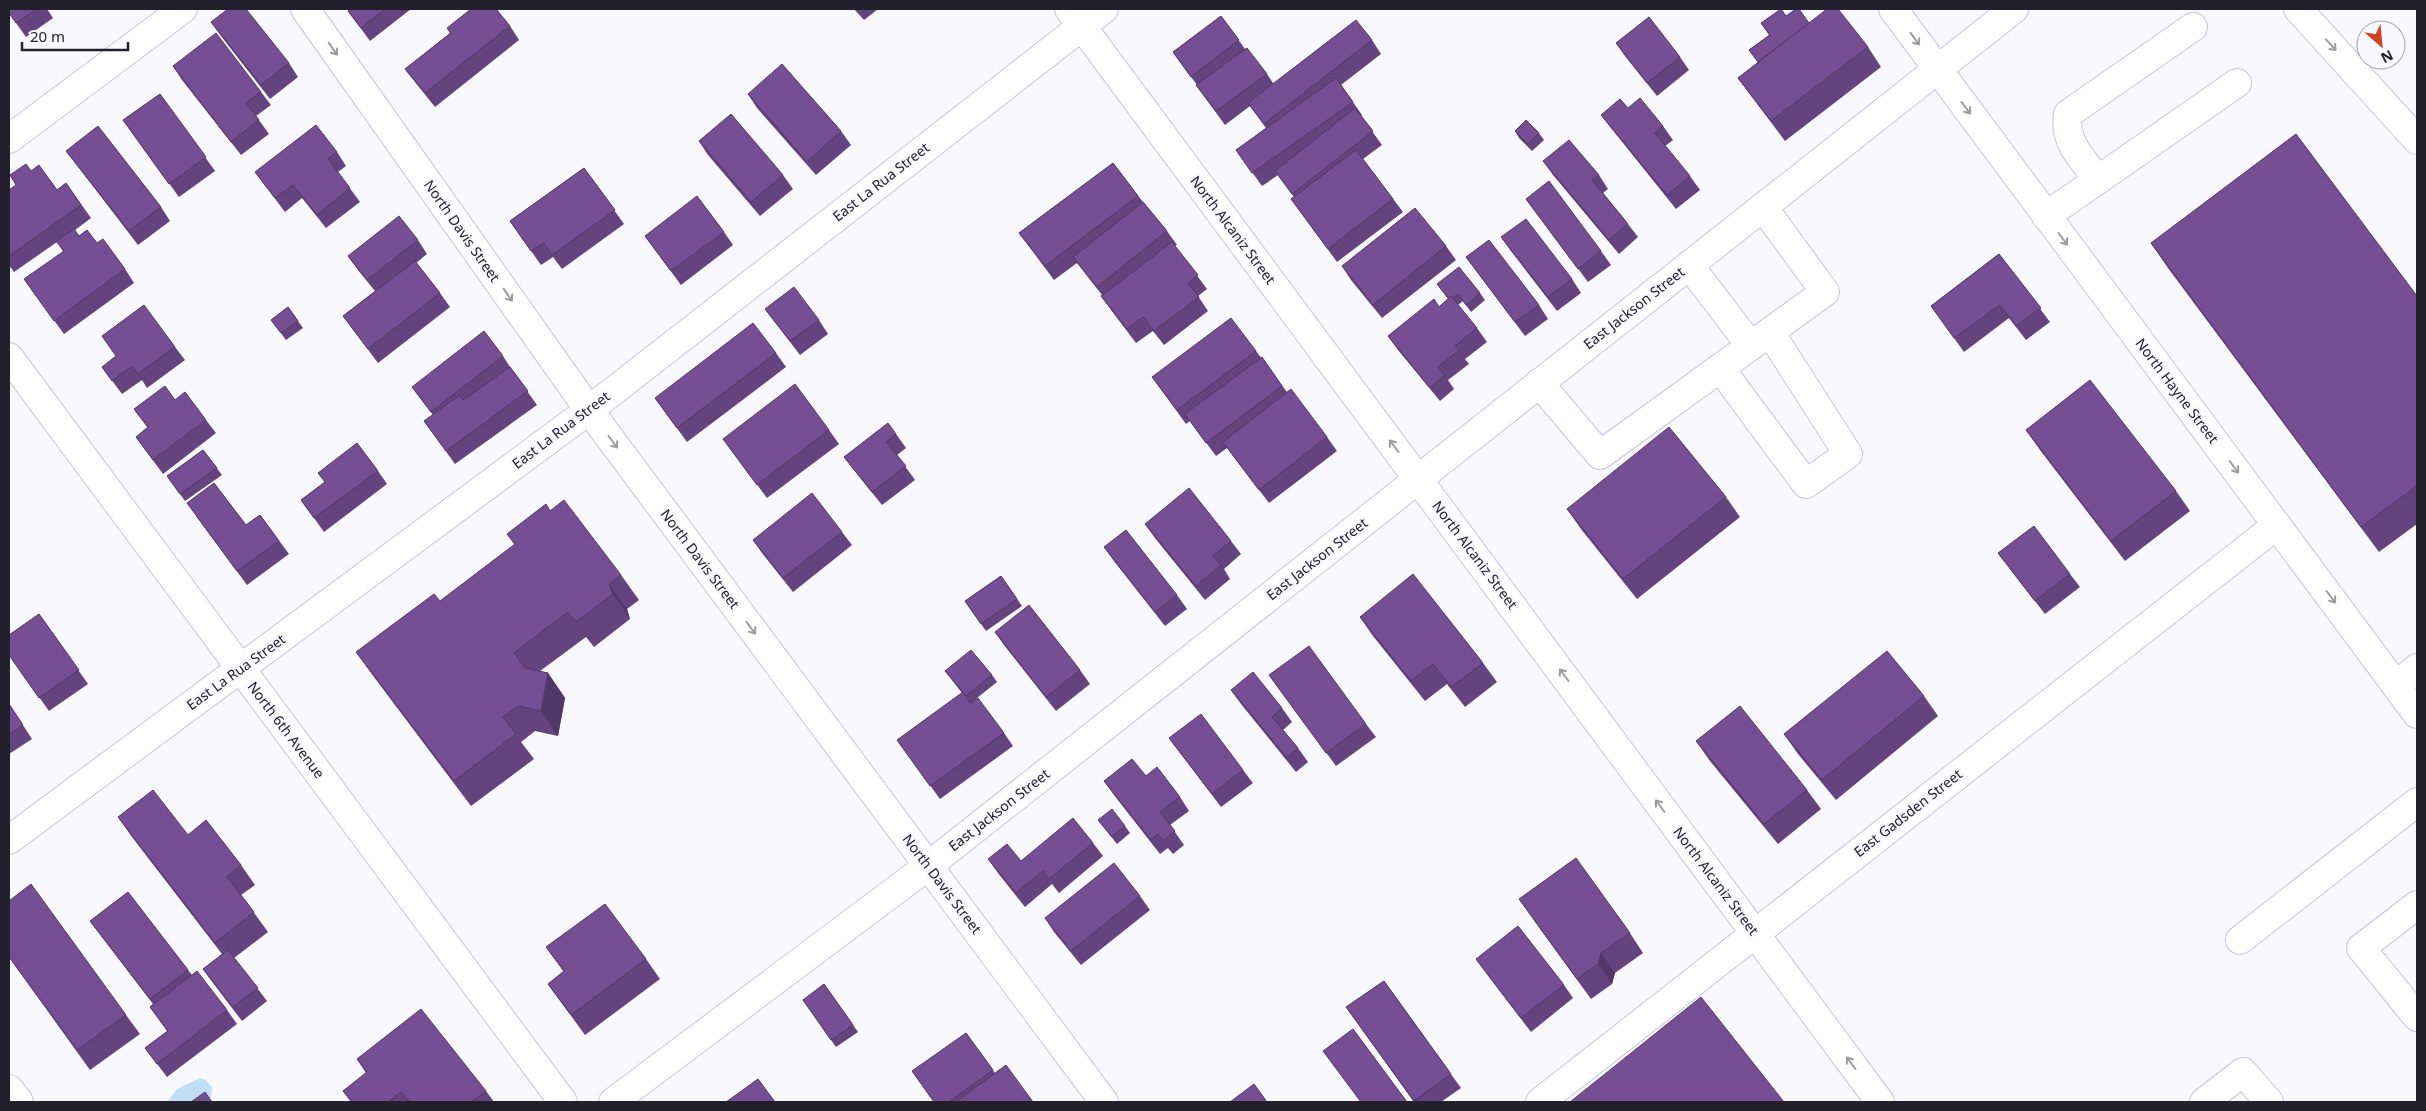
<svg xmlns="http://www.w3.org/2000/svg" width="2426" height="1111" font-family="'Noto Sans',sans-serif">
  <style>
    .water { fill: #c1def7 }
    .lines { fill: none; stroke-linecap: round; stroke-linejoin: round }
    .minor-casing { stroke: #c5c4e3; stroke-width: 30 }
    .major-casing { stroke: #c5c4e3; stroke-width: 30 }
    .highway-casing { stroke: #c5c4e3; stroke-width: 30 }
    .minor { stroke: #fff; stroke-width: 28 }
    .major { stroke: #fff; stroke-width: 28 }
    .highway { stroke: #fff; stroke-width: 28 }
    .wall { fill: #65437f }
    .shaded-wall { fill: #533768 }
    .building { fill: #764e94; stroke: #533768 }
    .oneway { stroke: #9b9ba0 }
    .labels { text-anchor: middle; stroke-width: 5; stroke-linejoin: round; paint-order: stroke }
    .street-label { font-size: 14px; fill: #21202c; stroke: #f8f8fe }
  </style>
  <rect width="100%" height="100%" fill="#f8f8fe"/>
  <polygon class="water" points="200,1078 206,1080 212,1088 211,1098 198,1102 167,1102 177,1089"/>
  <g class="lines">
    <defs>
      <g id="minor">
        <polyline points="1893,9 2417,714"/>
        <polyline points="9,139 183,9"/>
        <path d="M2098,180C2083,159 2063,142 2068,114L2193,27"/>
        <polyline points="2046,216 2237,83"/>
        <polyline points="1689,265 1751,346"/>
        <polyline points="9,357 563,1102"/>
        <polyline points="1720,368 1806,484 1848,454 1770,332"/>
        <polyline points="1539,383 1600,455 1825,292 1763,207"/>
        <polyline points="2397,685 2417,668"/>
        <polyline points="9,840 589,410 1104,9"/>
        <polyline points="2417,905 2361,948 2417,1017"/>
        <polyline points="2240,940 2417,802"/>
        <polyline points="9,1089 19,1102"/>
        <polyline points="613,1102 928,866 2014,9"/>
        <polyline points="1540,1102 2277,525"/>
        <polyline points="2204,1102 2243,1072 2269,1102"/>
      </g>
      <g id="major">
        <polyline points="305,9 589,410 1104,1102"/>
        <polyline points="1069,9 1880,1102"/>
      </g>
      <polyline id="highway" points="2298,9 2417,140"/>
    </defs>
    <use href="#minor" class="minor-casing"/>
    <use href="#major" class="major-casing"/>
    <use href="#highway" class="highway-casing"/>
    <use href="#minor" class="minor"/>
    <use href="#major" class="major"/>
    <use href="#highway" class="highway"/>
  </g>
  <g class="wall">
    <polygon points="9,9 47,9 53,18 26,37 9,13"/>
    <polygon points="350,9 411,9 370,41 348,11"/>
    <polygon points="854,9 878,9 864,20"/>
    <polygon points="1221,16 1245,49 1267,74 1273,83 1372,40 1381,54 1341,85 1362,115 1361,116 1382,145 1363,159 1403,212 1337,262 1291,199 1294,197 1278,175 1262,186 1236,150 1266,128 1250,106 1225,125 1206,99 1196,85 1197,85 1173,52"/>
    <polygon points="1786,16 1809,23 1868,47 1881,67 1785,141 1752,97 1738,78 1758,62 1749,50 1769,35 1761,23"/>
    <polygon points="211,22 289,63 298,77 270,99 221,36"/>
    <polygon points="510,26 519,40 435,107 415,82 405,69 450,33 447,28"/>
    <polygon points="1616,43 1680,57 1689,70 1657,96 1625,56"/>
    <polygon points="173,66 261,92 271,105 256,116 269,134 241,155 182,80"/>
    <polygon points="160,94 215,171 179,197 123,120"/>
    <polygon points="748,94 841,131 851,145 816,175 757,108"/>
    <polygon points="1628,108 1663,126 1673,140 1665,146 1690,176 1700,190 1676,209 1611,128 1601,115"/>
    <polygon points="1515,131 1539,133 1544,140 1532,151 1519,138"/>
    <polygon points="699,141 783,175 793,189 760,216 708,155"/>
    <polygon points="66,151 161,207 170,221 138,245 76,164"/>
    <polygon points="337,152 346,166 338,172 360,202 326,228 302,198 285,212 255,172"/>
    <polygon points="1543,161 1599,175 1608,189 1603,193 1628,224 1638,237 1619,254 1553,175"/>
    <polygon points="1113,163 1143,202 1167,231 1177,245 1175,246 1207,289 1198,296 1208,311 1164,345 1153,331 1136,343 1111,310 1101,296 1102,295 1077,263 1054,280 1019,233"/>
    <polygon points="584,168 624,224 562,269 553,257 541,265 510,221"/>
    <polygon points="31,171 57,190 66,183 91,218 75,230 79,236 97,243 125,269 134,283 64,334 34,293 63,251 57,242 14,272 9,265 9,190 16,185"/>
    <polygon points="1526,199 1601,251 1611,265 1588,282"/>
    <polygon points="724,232 733,245 681,285 645,236"/>
    <polygon points="1501,237 1572,279 1581,293 1557,311 1511,251"/>
    <polygon points="418,240 427,254 416,263 440,293 450,307 378,363 343,316 375,291 358,270 348,256"/>
    <polygon points="2151,243 2417,296 2417,524 2379,552 2168,268"/>
    <polygon points="1446,246 1456,260 1382,318 1351,280 1342,266"/>
    <polygon points="1999,254 2050,322 2026,340 2009,318 1964,352 1931,306"/>
    <polygon points="1466,257 1539,305 1548,319 1525,336"/>
    <polygon points="1437,284 1480,293 1485,300 1471,312 1463,301 1458,305 1477,328 1487,342 1465,359 1469,364 1448,380 1454,389 1440,401 1398,350 1388,336 1439,307 1448,299"/>
    <polygon points="288,307 303,328 286,340 271,320"/>
    <polygon points="765,309 819,320 828,334 800,355"/>
    <polygon points="175,347 185,360 147,388 142,380 122,394 102,367"/>
    <polygon points="1256,351 1287,392 1327,437 1337,451 1269,503 1227,448 1216,456 1190,421 1186,424 1152,377"/>
    <polygon points="776,353 786,367 687,442 655,398"/>
    <polygon points="503,356 512,370 537,405 455,464 424,421 433,415 412,387"/>
    <polygon points="175,400 206,420 216,433 163,474 136,437 148,428 134,409"/>
    <polygon points="829,430 839,444 767,498 723,439"/>
    <polygon points="2026,430 2176,491 2190,511 2125,561 2040,450"/>
    <polygon points="896,434 906,448 897,455 915,480 882,505 854,470 844,457"/>
    <polygon points="203,450 222,475 185,501 167,476"/>
    <polygon points="378,471 387,484 324,532 301,500 325,482"/>
    <polygon points="1726,497 1740,517 1637,599 1581,529 1567,509"/>
    <polygon points="550,511 621,575 639,600 627,609 630,619 594,647 586,637 540,671 548,673 565,698 558,736 535,731 521,742 534,759 471,806 374,677 356,652 440,601 515,545 507,534"/>
    <polygon points="260,515 289,554 247,585 196,516 246,525"/>
    <polygon points="1145,524 1231,541 1241,554 1224,569 1230,579 1205,600 1155,538"/>
    <polygon points="842,532 852,545 793,592 762,553 753,540"/>
    <polygon points="1104,547 1177,595 1187,609 1165,626 1114,561"/>
    <polygon points="1998,553 2070,574 2080,587 2045,614"/>
    <polygon points="1001,576 1022,606 986,631 965,601"/>
    <polygon points="39,614 88,684 49,711 9,655"/>
    <polygon points="1360,617 1483,663 1497,682 1465,707 1447,684 1425,701 1373,636"/>
    <polygon points="995,632 1080,670 1090,684 1056,711 1004,645"/>
    <polygon points="945,671 992,675 997,682 972,702 1004,733 1013,746 940,799 897,740 962,693"/>
    <polygon points="1269,675 1366,724 1376,737 1336,766"/>
    <polygon points="1231,690 1282,708 1292,722 1283,730 1298,748 1308,762 1296,772 1241,704"/>
    <polygon points="1924,696 1938,716 1836,800 1798,754 1784,734"/>
    <polygon points="9,704 32,739 9,754"/>
    <polygon points="1169,738 1243,770 1253,783 1221,807"/>
    <polygon points="1696,741 1807,790 1821,809 1778,844 1710,761"/>
    <polygon points="1146,776 1180,797 1189,811 1170,825 1184,845 1173,854 1168,848 1160,854 1114,795 1104,781"/>
    <polygon points="118,817 188,835 241,865 255,885 241,895 268,932 234,958 267,1001 242,1021 213,983 203,969 222,954 132,837"/>
    <polygon points="1098,820 1125,826 1130,833 1117,844"/>
    <polygon points="1093,843 1103,856 1059,893 1052,884 1025,907 998,873 988,859 1021,861"/>
    <polygon points="1140,896 1150,910 1081,965 1054,932 1045,918"/>
    <polygon points="9,901 126,1015 140,1034 90,1070 9,957"/>
    <polygon points="1533,919 1630,933 1643,953 1615,973 1612,984 1591,999"/>
    <polygon points="90,921 188,970 192,975 227,1010 237,1024 167,1077 145,1048 167,1031 150,1007 153,1004"/>
    <polygon points="546,947 646,959 660,979 585,1035 548,984 564,972"/>
    <polygon points="1476,959 1564,985 1573,998 1531,1032 1486,973"/>
    <polygon points="1384,981 1461,1088 1441,1102 1414,1102 1346,1007"/>
    <polygon points="824,984 858,1032 836,1047 803,1000"/>
    <polygon points="966,1033 995,1073 1033,1102 934,1102"/>
    <polygon points="357,1059 486,1091 494,1102 351,1102 343,1091 366,1073"/>
  </g>
  <g class="shaded-wall">
    <polygon points="609,584 627,609 630,619 613,594"/>
    <polygon points="548,673 565,698 558,736 541,711"/>
    <polygon points="1601,953 1615,973 1612,984 1598,964"/>
  </g>
  <g class="building">
    <polygon points="9,9 37,9 16,23 9,13"/>
    <polygon points="228,9 246,9 289,63 261,85 211,22"/>
    <polygon points="350,9 385,9 361,28 348,11"/>
    <polygon points="471,9 496,9 510,26 425,93 405,69 451,33 447,28"/>
    <polygon points="1781,9 1786,16 1796,9 1799,9 1809,23 1758,62 1749,50 1770,35 1761,23"/>
    <polygon points="1827,9 1838,9 1868,47 1771,121 1738,78"/>
    <polygon points="1221,16 1239,40 1191,77 1173,52"/>
    <polygon points="1649,17 1680,57 1647,83 1616,43"/>
    <polygon points="1356,20 1372,40 1264,124 1248,103"/>
    <polygon points="216,33 261,92 246,103 259,120 231,142 173,66"/>
    <polygon points="1247,48 1267,74 1216,111 1196,85"/>
    <polygon points="782,64 841,131 807,162 748,94"/>
    <polygon points="1336,78 1353,102 1252,173 1236,150"/>
    <polygon points="160,94 206,157 169,184 123,120"/>
    <polygon points="1640,98 1663,126 1655,133 1690,176 1667,195 1601,115 1620,99 1628,108"/>
    <polygon points="1355,108 1373,131 1292,194 1275,171"/>
    <polygon points="731,114 783,175 751,202 699,141"/>
    <polygon points="1526,120 1539,133 1528,144 1515,131"/>
    <polygon points="316,125 337,152 328,159 350,188 317,215 293,185 275,198 255,172"/>
    <polygon points="98,126 161,207 129,231 66,151"/>
    <polygon points="2296,134 2417,296 2417,486 2361,527 2151,243"/>
    <polygon points="1569,140 1599,175 1592,180 1628,224 1609,240 1543,161"/>
    <polygon points="1356,150 1393,199 1328,249 1291,199"/>
    <polygon points="1113,163 1138,196 1045,266 1019,233"/>
    <polygon points="26,164 31,171 39,165 57,190 66,183 81,205 9,256 9,190 16,185 10,175"/>
    <polygon points="584,168 615,210 552,255 544,243 531,251 510,221"/>
    <polygon points="1549,181 1601,251 1578,269 1526,199"/>
    <polygon points="697,196 724,232 671,271 645,236"/>
    <polygon points="1143,202 1167,231 1097,287 1073,257"/>
    <polygon points="1415,208 1446,246 1373,305 1342,266"/>
    <polygon points="399,216 418,240 367,280 348,256"/>
    <polygon points="1526,219 1572,279 1548,297 1501,237"/>
    <polygon points="74,229 79,236 87,230 97,243 103,239 125,269 54,321 24,279 64,251 56,241"/>
    <polygon points="1489,240 1539,305 1515,322 1466,257"/>
    <polygon points="1172,242 1198,275 1188,283 1199,297 1154,331 1143,317 1127,329 1101,296"/>
    <polygon points="1999,254 2041,308 2016,326 2000,305 1954,338 1931,306"/>
    <polygon points="415,261 440,293 368,349 343,316"/>
    <polygon points="1459,267 1480,293 1466,305 1458,294 1453,298 1451,296 1449,299 1437,284"/>
    <polygon points="794,287 819,320 790,341 765,309"/>
    <polygon points="1451,296 1477,328 1455,346 1459,350 1438,367 1445,375 1430,388 1388,336 1434,299 1439,307"/>
    <polygon points="144,305 175,347 138,374 132,366 112,381 102,367 116,356 102,336"/>
    <polygon points="288,307 298,321 281,333 271,320"/>
    <polygon points="1231,318 1256,351 1177,410 1152,377"/>
    <polygon points="753,323 776,353 677,428 655,398"/>
    <polygon points="484,331 503,356 431,412 412,387"/>
    <polygon points="1262,357 1282,386 1206,443 1185,414"/>
    <polygon points="510,367 528,391 446,451 424,421 460,395 463,400"/>
    <polygon points="2090,380 2176,491 2111,541 2026,430"/>
    <polygon points="795,384 829,430 757,485 723,439"/>
    <polygon points="165,386 175,400 185,392 206,420 153,460 136,437 148,427 134,409"/>
    <polygon points="1291,389 1327,437 1259,490 1223,442"/>
    <polygon points="888,423 896,434 886,442 906,466 872,492 844,457"/>
    <polygon points="1669,427 1726,497 1623,579 1567,509"/>
    <polygon points="357,443 378,471 314,518 301,500 325,482 318,473"/>
    <polygon points="203,450 217,468 180,494 167,476"/>
    <polygon points="214,483 246,525 260,515 279,541 237,571 187,503"/>
    <polygon points="1189,488 1231,541 1213,556 1221,565 1196,586 1145,524"/>
    <polygon points="812,493 842,532 783,578 753,540"/>
    <polygon points="564,500 621,575 609,584 613,594 576,622 568,612 514,653 525,668 548,673 541,711 518,706 503,717 516,734 454,781 356,652 434,594 440,601 515,544 507,534 546,504 550,511"/>
    <polygon points="2034,526 2070,574 2035,601 1998,553"/>
    <polygon points="1126,530 1177,595 1155,612 1104,547"/>
    <polygon points="1413,574 1483,663 1451,687 1433,664 1411,681 1360,617"/>
    <polygon points="1001,576 1017,599 981,624 965,601"/>
    <polygon points="1029,605 1080,670 1046,697 995,632"/>
    <polygon points="39,614 79,670 39,698 9,655 9,635"/>
    <polygon points="1309,646 1366,724 1326,753 1269,675"/>
    <polygon points="971,650 992,675 966,696 945,671"/>
    <polygon points="1887,651 1924,696 1822,780 1784,734"/>
    <polygon points="1253,672 1282,708 1272,717 1298,748 1287,758 1231,690"/>
    <polygon points="963,692 970,703 978,698 1004,733 930,786 897,740"/>
    <polygon points="9,704 23,725 9,735"/>
    <polygon points="1740,706 1807,790 1764,824 1696,741"/>
    <polygon points="1201,714 1243,770 1212,794 1169,738"/>
    <polygon points="1132,759 1146,776 1157,767 1180,797 1160,812 1175,831 1163,841 1158,834 1151,840 1104,781"/>
    <polygon points="153,790 188,835 206,820 241,865 227,877 254,912 215,943 118,817"/>
    <polygon points="1112,809 1125,826 1112,837 1098,820"/>
    <polygon points="1073,818 1093,843 1049,879 1043,871 1016,893 988,859 1007,844 1021,861"/>
    <polygon points="1576,858 1630,933 1601,953 1598,964 1577,979 1519,899"/>
    <polygon points="1114,863 1140,896 1071,951 1045,918"/>
    <polygon points="31,884 126,1015 77,1050 9,957 9,901"/>
    <polygon points="128,892 188,970 150,999 90,921"/>
    <polygon points="605,904 646,959 571,1015 548,984 564,971 546,947"/>
    <polygon points="1518,926 1564,985 1521,1018 1476,959"/>
    <polygon points="228,950 258,988 233,1007 203,969"/>
    <polygon points="197,971 227,1010 157,1064 145,1048 168,1031 150,1007"/>
    <polygon points="1384,981 1451,1074 1414,1101 1346,1007"/>
    <polygon points="824,984 853,1025 831,1040 803,1000"/>
    <polygon points="1701,997 1784,1102 1570,1102"/>
    <polygon points="421,1009 486,1091 471,1102 410,1102 401,1092 388,1102 352,1102 343,1091 367,1072 357,1059"/>
    <polygon points="1353,1029 1407,1102 1361,1102 1323,1051"/>
    <polygon points="966,1033 993,1070 949,1102 934,1102 912,1071"/>
    <polygon points="1006,1065 1033,1102 956,1102"/>
    <polygon points="758,1079 775,1102 726,1102"/>
    <polygon points="1254,1084 1267,1102 1230,1102"/>
    <polygon points="205,1092 212,1102 191,1102"/>
  </g>
  <defs><path id="oneway-shaft" d="M-6 0H5M1.5-3L5.5 0L1.5 3" fill="none" stroke-width="1.6" stroke-linecap="round" stroke-linejoin="round" transform="scale(1.25)"/></defs>
  <g class="oneway">
    <use href="#oneway-shaft" transform="translate(1915 39) rotate(54)"/>
    <use href="#oneway-shaft" transform="translate(2331 45) rotate(48)"/>
    <use href="#oneway-shaft" transform="translate(333 49) rotate(55)"/>
    <use href="#oneway-shaft" transform="translate(1966 108) rotate(53)"/>
    <use href="#oneway-shaft" transform="translate(2063 239) rotate(53)"/>
    <use href="#oneway-shaft" transform="translate(508 295) rotate(55)"/>
    <use href="#oneway-shaft" transform="translate(613 442) rotate(53)"/>
    <use href="#oneway-shaft" transform="translate(1394 446) rotate(-127)"/>
    <use href="#oneway-shaft" transform="translate(2234 467) rotate(53)"/>
    <use href="#oneway-shaft" transform="translate(2331 597) rotate(53)"/>
    <use href="#oneway-shaft" transform="translate(751 628) rotate(53)"/>
    <use href="#oneway-shaft" transform="translate(1564 675) rotate(-127)"/>
    <use href="#oneway-shaft" transform="translate(1660 806) rotate(-127)"/>
    <use href="#oneway-shaft" transform="translate(1851 1063) rotate(-127)"/>
  </g>
  <g class="labels">
    <g class="street-label">
      <text transform="translate(881 182) rotate(-38)" y="5">East La Rua Street</text>
      <text transform="translate(1233 230) rotate(53)" y="5">North Alcaniz Street</text>
      <text transform="translate(462 231) rotate(55)" y="5">North Davis Street</text>
      <text transform="translate(1634 308) rotate(-38)" y="5">East Jackson Street</text>
      <text transform="translate(2177 391) rotate(53)" y="5">North Hayne Street</text>
      <text transform="translate(561 430) rotate(-37)" y="5">East La Rua Street</text>
      <text transform="translate(1475 555) rotate(53)" y="5">North Alcaniz Street</text>
      <text transform="translate(700 559) rotate(53)" y="5">North Davis Street</text>
      <text transform="translate(1317 559) rotate(-38)" y="5">East Jackson Street</text>
      <text transform="translate(236 672) rotate(-36)" y="5">East La Rua Street</text>
      <text transform="translate(286 730) rotate(53)" y="5">North 6th Avenue</text>
      <text transform="translate(999 810) rotate(-38)" y="5">East Jackson Street</text>
      <text transform="translate(1908 813) rotate(-38)" y="5">East Gadsden Street</text>
      <text transform="translate(1716 881) rotate(53)" y="5">North Alcaniz Street</text>
      <text transform="translate(942 884) rotate(53)" y="5">North Davis Street</text>
    </g>
  </g>
  <rect width="2426" height="1111" fill="none" stroke="#21202c" stroke-width="20"/>
  <g transform="translate(2381 45) rotate(153)"><circle r="24" fill="#f8f8fe" stroke="#a2a2aa"/>
  <path d="M0-4L9 19L0 12L-9 19Z" fill="#cd4323"/>
  <text y="-8" font-size="14" font-weight="bold" text-anchor="middle" fill="#21202c">N</text>
  </g>
  <path d="M22 42v8h106v-8" fill="none" stroke="#21202c" stroke-width="2.5"/>
  <text x="30" y="42" font-size="15" fill="#21202c" stroke="#f8f8fe" stroke-width="4" paint-order="stroke">20 m</text>
</svg>
